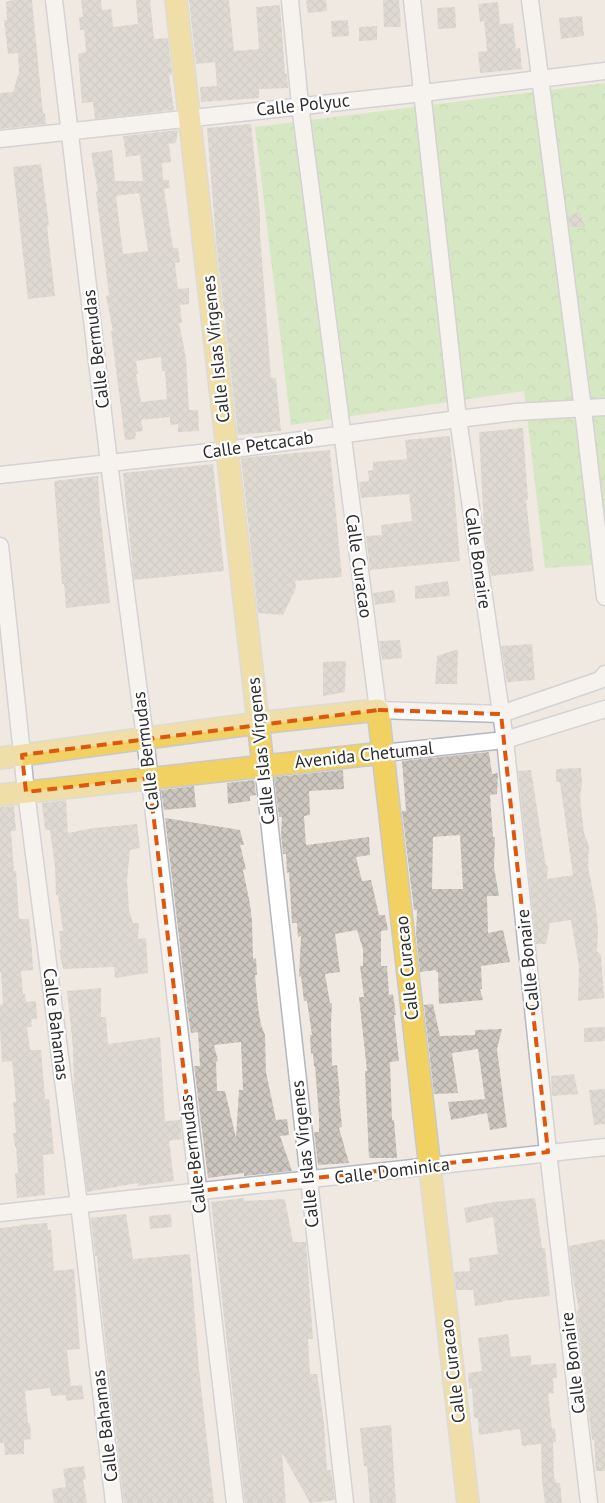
<svg xmlns="http://www.w3.org/2000/svg" width="605" height="1503" font-family="'PT Sans',sans-serif">
  <style>
    .forest { fill: url(#forest-crowns) }
    .building { fill: url(#building-cross-hatch); fill-rule: evenodd }
    .lines { fill: none; stroke-linecap: round; stroke-linejoin: round }
    .minor-casing { stroke: #b4b7c1; stroke-width: 19 }
    .major-casing { stroke: #c9c9c9; stroke-width: 24 }
    .minor { stroke: #fff; stroke-width: 16 }
    .major { stroke: #f2d163; stroke-width: 21 }
    .marked { fill: none; stroke: #df570e; stroke-width: 4; stroke-dasharray: 10 6; stroke-linejoin: round }
    .labels { text-anchor: middle; stroke-width: 4.5; stroke-linejoin: round; paint-order: stroke }
    .street-label { font-size: 18px; fill: #2e2e2e; stroke: #fff }
  </style>
  <defs>
    <pattern id="forest-crowns" width="20" height="18" patternUnits="userSpaceOnUse" patternTransform="scale(1.25)"><rect width="20" height="18" fill="#b6e59e"/><path d="M2 6a3 3 0 1 1 6 0M12 15a3 3 0 1 1 6 0" fill="none" stroke="#9dc588"/></pattern>
    <pattern id="building-cross-hatch" width="8" height="8" patternUnits="userSpaceOnUse" patternTransform="scale(1.25)"><rect width="8" height="8" fill="#cbc7bf"/><path d="M0 0l8 8M0 8l8-8" fill="none" stroke="#afaba4"/></pattern>
  </defs>
  <rect width="100%" height="100%" fill="#efe9e1"/>
  <polygon class="forest" points="605,83 605,564 545,568 524,391 291,425 255,127"/>
  <g class="building">
    <polygon points="13,0 32,0 43,114 45,113 46,124 0,129 0,93 13,92 19,72 18,53 8,54 4,20 7,20 6,2"/>
    <polygon points="81,0 101,0 102,10 111,9 113,27 138,24 136,0 150,0 154,39 168,38 172,74 169,75 174,110 95,119 93,102 82,103 78,54 86,52 84,30 80,30 79,17 83,17"/>
    <polygon points="189,0 229,0 234,51 259,49 256,7 280,5 285,74 287,74 288,88 259,89 259,98 201,102 200,87 217,86 215,62 196,64"/>
    <polygon points="306,0 326,0 327,11 308,13"/>
    <polygon points="383,0 399,0 401,27 384,27"/>
    <polygon points="498,2 500,24 513,23 516,49 520,48 522,69 480,73 478,52 487,51 484,21 480,22 478,4"/>
    <polygon points="455,7 456,28 438,29 437,8"/>
    <polygon points="582,16 584,36 561,39 559,18"/>
    <polygon points="348,20 349,36 332,37 331,21"/>
    <polygon points="377,26 377,40 359,41 359,27"/>
    <polygon points="251,124 260,214 260,233 271,378 276,378 281,431 238,435 216,241 207,128"/>
    <path d="M178,130L176,143L169,144L171,162L162,163L163,179V180H169L170,188L164,189L173,248H178L180,262L175,263L178,289L189,288V304L180,305L182,323H179L186,358L189,410H198L199,431L178,432V424L170,425V417L141,420L143,431L136,432L135,439L125,440L111,331H113L106,296L109,295L96,192L98,191L91,153L112,150L115,181H143L140,155L126,157L123,136ZM139,193L148,251L123,254L116,196ZM161,357L162,371H165L167,399L141,402L136,374H138L136,361Z"/>
    <polygon points="41,164 49,225 47,226 55,296 28,299 13,167"/>
    <polygon points="580,212 585,227 570,227 568,216"/>
    <polygon points="523,428 528,500 526,500 534,571 491,576 484,529 479,432"/>
    <polygon points="450,436 460,561 370,570 366,536 382,535 381,525 412,521 409,494 361,498 359,482 369,481 368,471 373,470 373,462 407,459 405,440"/>
    <polygon points="330,450 342,577 295,581 296,588 283,615 258,613 241,458"/>
    <polygon points="213,464 224,571 134,580 123,473"/>
    <polygon points="98,476 100,511 110,603 66,608 64,584 62,584 54,481"/>
    <polygon points="448,581 450,596 415,599 415,586"/>
    <polygon points="394,590 396,602 375,605 373,593"/>
    <polygon points="400,640 402,658 382,660 379,641"/>
    <polygon points="532,644 535,680 507,682 501,646"/>
    <polygon points="458,649 457,684 435,684 437,656"/>
    <polygon points="346,661 345,692 323,696 323,662"/>
    <path d="M489,752L492,774L498,773L497,794L490,795L493,837H495L494,867L499,896H487L488,933L503,930L510,962L481,966L482,989H480L483,1000L439,1004L438,972H436V970L420,972L416,934L417,910H414L402,811H406L402,761ZM460,835L463,889H432L433,837Z"/>
    <polygon points="581,768 582,784 580,798 584,833 589,846 588,866 596,908 598,932 597,951 601,955 604,998 578,1001 579,966 571,920 550,923 546,944 536,944 518,771 531,770 546,866 548,866 547,879 573,875 560,782 556,782 556,769"/>
    <polygon points="343,770 344,789 309,791 310,815 304,816 306,845 369,837 370,855 356,857 362,881 371,880 379,915 385,915 388,930 381,931 381,966 387,966 389,995 393,994 396,1015 394,1015 399,1061 390,1062 392,1120 394,1120 397,1158 369,1158 365,1071 367,1071 359,997 364,997 360,966 363,966 363,949 357,930 335,934 340,972 325,974 330,1003 332,1003 331,1024 332,1066 337,1065 340,1096 339,1096 342,1127 339,1128 349,1163 318,1165 314,1132 319,1132 319,1117 315,1066 314,1066 313,1053 311,1054 310,1035 312,1035 307,1001 304,1001 301,976 299,977 301,936 298,937 297,923 292,923 289,872 287,873 286,854 283,854 281,834 282,817 279,817 274,777"/>
    <polygon points="254,780 256,795 250,796 250,801 228,804 227,783"/>
    <polygon points="194,786 196,807 164,810 161,790"/>
    <polygon points="66,800 68,833 94,828 137,824 140,848 130,850 127,880 129,910 133,923 139,923 138,939 146,938 148,973 115,978 114,967 63,969 59,950 61,950 59,931 63,931 58,895 56,895 55,868 50,830 45,830 42,803"/>
    <polygon points="14,806 16,831 11,831 14,871 16,871 19,919 29,919 32,951 33,970 21,971 23,994 25,994 26,1002 36,1001 37,1019 31,1019 32,1027 27,1027 30,1050 41,1050 45,1099 49,1099 54,1154 43,1155 45,1195 17,1198 15,1174 18,1173 16,1147 15,1147 13,1133 16,1133 13,1102 16,1102 12,1061 2,1062 0,1027 0,1005 3,1004 1,972 0,972 0,807"/>
    <path d="M165,818L240,830L244,845H240L246,869L243,870L250,904L252,921L253,959L256,958L257,975H255L258,1007L261,1025L265,1035L266,1072L276,1120L287,1119L289,1135L280,1136L292,1171L244,1176V1173L208,1178L194,1066H200L198,1032L191,1033L188,1014ZM241,1042L243,1090H239L236,1138L225,1091H217L216,1062L218,1061L214,1045Z"/>
    <polygon points="101,988 101,1017 106,1017 108,1044 160,1037 165,1121 180,1120 182,1139 169,1141 174,1181 138,1186 138,1183 87,1192 74,1087 73,1048 67,991"/>
    <polygon points="433,1004 440,1036 475,1035 475,1030 502,1029 497,1049 507,1127 490,1130 487,1113 451,1120 448,1102 485,1099 478,1049 452,1053 458,1093 434,1094 424,1005"/>
    <polygon points="605,1027 605,1041 584,1042 584,1028"/>
    <polygon points="574,1074 578,1094 552,1096 551,1076"/>
    <polygon points="605,1089 605,1124 594,1125 589,1090"/>
    <polygon points="244,1198 244,1201 285,1199 293,1242 306,1242 313,1339 308,1339 310,1374 317,1374 324,1423 327,1470 331,1470 335,1500 310,1503 282,1453 286,1503 245,1503 211,1202"/>
    <polygon points="535,1198 542,1248 545,1248 550,1296 502,1301 503,1302 475,1306 473,1290 456,1290 454,1272 470,1271 469,1258 498,1254 493,1217 466,1223 464,1208 494,1202"/>
    <polygon points="126,1214 133,1259 190,1254 199,1369 214,1503 124,1503 100,1295 97,1256 95,1256 91,1218"/>
    <polygon points="171,1214 172,1227 150,1229 149,1216"/>
    <polygon points="47,1223 48,1230 51,1230 54,1271 74,1269 80,1349 67,1350 71,1386 82,1385 84,1399 66,1401 66,1395 51,1396 50,1388 25,1391 28,1423 30,1423 31,1439 24,1440 24,1454 5,1455 4,1443 0,1443 0,1228 19,1226 19,1225"/>
    <polygon points="605,1239 605,1471 596,1471 594,1440 592,1440 578,1324 577,1310 579,1310 573,1279 569,1246"/>
    <polygon points="508,1334 511,1357 531,1355 531,1365 556,1363 557,1378 553,1378 554,1393 548,1394 552,1429 555,1428 556,1442 553,1442 554,1478 555,1478 556,1483 560,1483 562,1503 545,1503 542,1479 541,1444 522,1446 520,1429 479,1435 478,1418 474,1418 472,1388 469,1389 468,1373 482,1371 478,1338"/>
    <polygon points="391,1425 396,1503 370,1503 367,1466 364,1466 360,1428"/>
    <polygon points="84,1466 86,1479 83,1480 87,1503 54,1503 52,1489 66,1487 63,1469"/>
  </g>
  <g class="lines">
    <defs>
      <g id="minor">
        <polyline points="54,0 109,463 145,738 235,1503"/>
        <polyline points="290,0 300,105 378,710 501,714 600,680 605,674"/>
        <polyline points="412,0 458,419 505,740 548,1152 589,1503"/>
        <polyline points="530,0 583,409 605,597"/>
        <polyline points="0,139 423,93 605,71"/>
        <polyline points="0,475 227,450 458,419 516,412 605,407"/>
        <polyline points="0,546 26,792 79,1204 114,1503"/>
        <polyline points="383,753 505,740 605,709"/>
        <polyline points="263,766 345,1503"/>
        <polyline points="0,1213 605,1147"/>
      </g>
      <g id="major">
        <polyline points="176,0 263,766"/>
        <polyline points="0,758 258,723 378,710 468,1503"/>
        <polyline points="0,795 383,753"/>
      </g>
    </defs>
    <use href="#minor" class="minor-casing"/>
    <use href="#major" class="major-casing"/>
    <use href="#minor" class="minor"/>
    <use href="#major" class="major"/>
  </g>
  <path d="M0 0H605V1503H0ZM378,710L501,714L548,1152L198,1191L149,778L26,792L22,755Z" fill="#efe9e1" fill-opacity=".55" fill-rule="evenodd"/>
  <path class="marked" d="M378,710L501,714L548,1152L198,1191L149,778L26,792L22,755Z"/>
  <g class="labels">
    <g class="street-label">
      <text transform="translate(303 105) rotate(-6)" y="6">Calle Polyuc</text>
      <text transform="translate(96 349) rotate(-97)" y="6">Calle Bermudas</text>
      <text transform="translate(216 349) rotate(-96)" y="6">Calle Islas Vírgenes</text>
      <text transform="translate(258 445) rotate(-8)" y="6">Calle Petcacab</text>
      <text transform="translate(478 558) rotate(82)" y="6">Calle Bonaire</text>
      <text transform="translate(359 566) rotate(82)" y="6">Calle Curacao</text>
      <text transform="translate(146 751) rotate(-97)" y="6">Calle Bermudas</text>
      <text transform="translate(261 751) rotate(-96)" y="6">Calle Islas Vírgenes</text>
      <text transform="translate(364 755) rotate(-6)" y="6">Avenida Chetumal</text>
      <text transform="translate(528 960) rotate(-96)" y="6">Calle Bonaire</text>
      <text transform="translate(407 968) rotate(-96)" y="6">Calle Curacao</text>
      <text transform="translate(56 1024) rotate(83)" y="6">Calle Bahamas</text>
      <text transform="translate(193 1154) rotate(-97)" y="6">Calle Bermudas</text>
      <text transform="translate(305 1154) rotate(-96)" y="6">Calle Islas Vírgenes</text>
      <text transform="translate(392 1171) rotate(-7)" y="6">Calle Dominica</text>
      <text transform="translate(573 1363) rotate(-97)" y="6">Calle Bonaire</text>
      <text transform="translate(453 1371) rotate(-97)" y="6">Calle Curacao</text>
      <text transform="translate(105 1426) rotate(-97)" y="6">Calle Bahamas</text>
    </g>
  </g>
</svg>
